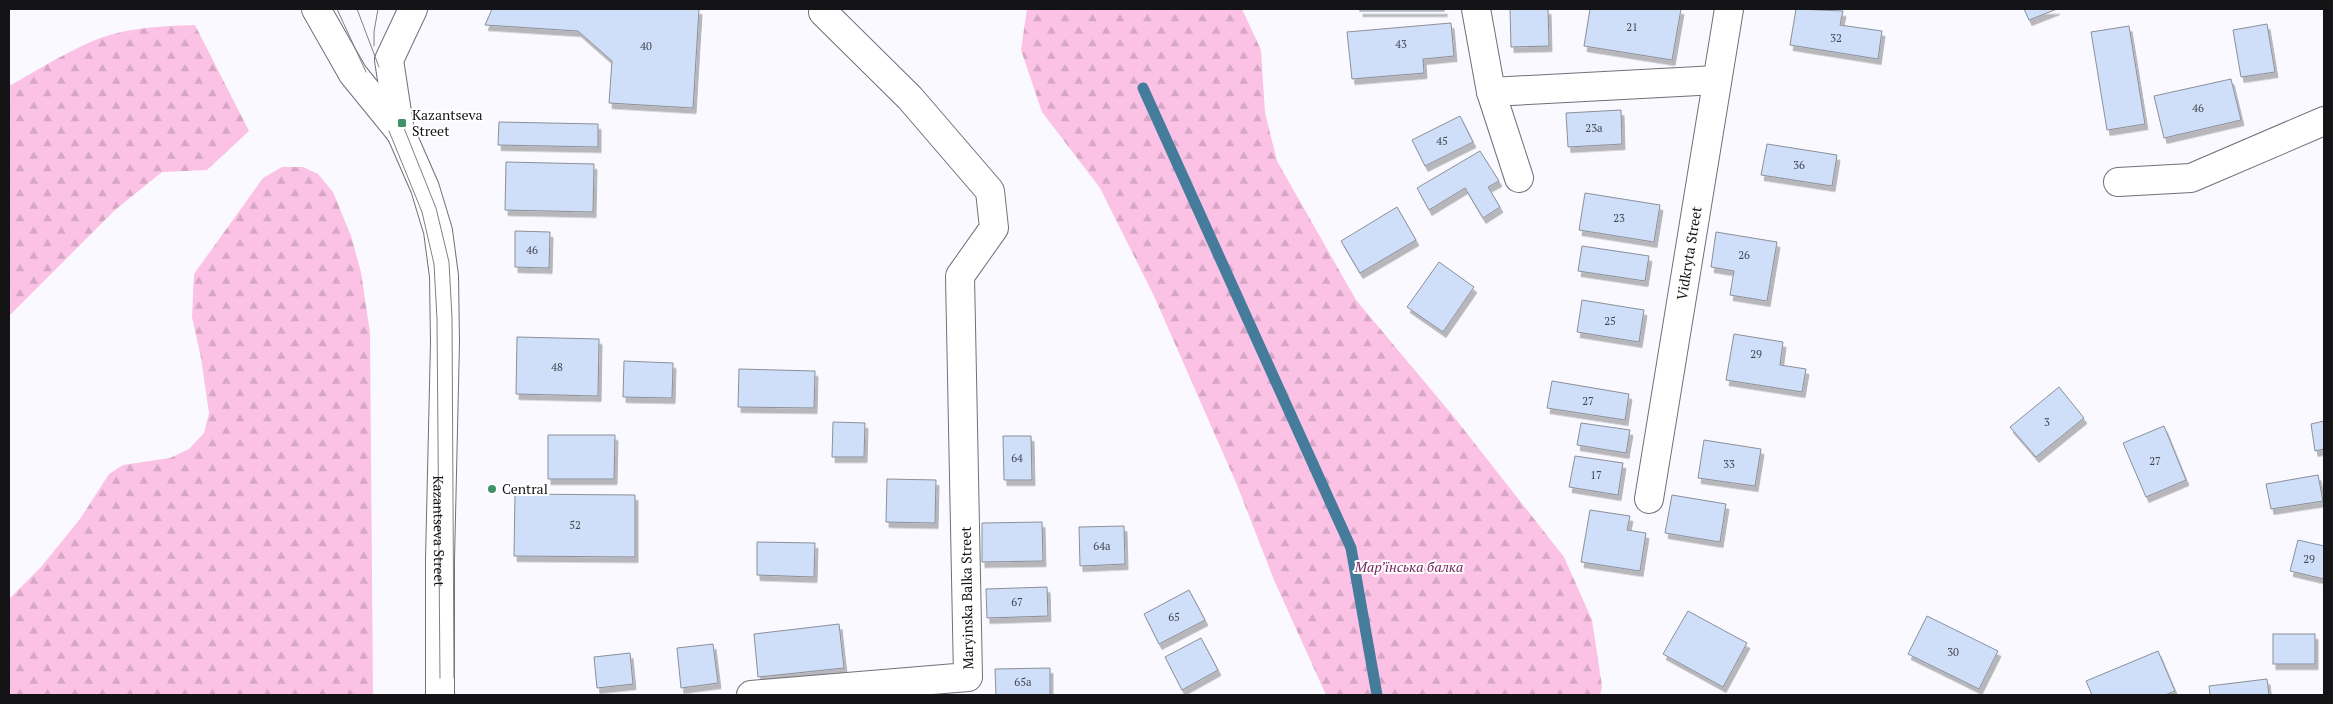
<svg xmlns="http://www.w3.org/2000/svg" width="2333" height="704" font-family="'PT Serif',serif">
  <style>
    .forest { fill: url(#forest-firs) }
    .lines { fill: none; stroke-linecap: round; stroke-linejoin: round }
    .stream { stroke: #457b9b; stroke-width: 11 }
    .building { fill: #cfdef9; stroke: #8c9098; filter: url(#shadow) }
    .minor-casing { stroke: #717079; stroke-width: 30 }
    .minor { stroke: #fff; stroke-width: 28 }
    .tram { stroke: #808085; stroke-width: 1 }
    .poi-dot { fill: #3d9266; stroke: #fff; stroke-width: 2 }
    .labels { text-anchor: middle; stroke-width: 4; stroke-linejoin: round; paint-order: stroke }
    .number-label { font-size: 11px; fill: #434650 }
    .poi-label { font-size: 14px; fill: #141417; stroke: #fff; text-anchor: start }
    .street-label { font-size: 14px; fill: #141417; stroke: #fff }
    .park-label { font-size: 14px; font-style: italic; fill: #75255e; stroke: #fff }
  </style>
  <defs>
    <pattern id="forest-firs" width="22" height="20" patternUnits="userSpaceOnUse" patternTransform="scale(1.25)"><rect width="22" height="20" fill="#fbc2e6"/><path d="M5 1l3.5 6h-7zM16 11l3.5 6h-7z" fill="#d6a6c5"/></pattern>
    <filter id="shadow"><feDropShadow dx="3" dy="5.5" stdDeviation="0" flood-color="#0004"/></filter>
  </defs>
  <rect width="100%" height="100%" fill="#f9f9ff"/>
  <g class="forest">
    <polygon points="1027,9 1242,9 1261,50 1265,113 1277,161 1356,300 1454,417 1564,557 1592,620 1602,686 1600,695 1326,695 1274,580 1237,485 1154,296 1100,188 1042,112 1021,50"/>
    <path d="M195,25L249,131L207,170L162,172L115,210L9,316V86C34,72 60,56 86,44C119,28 158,26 195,25Z"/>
    <polygon points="282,167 303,167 318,174 333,192 351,236 361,272 370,333 373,695 9,695 9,599 41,567 80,519 109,474 123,465 170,458 189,449 204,433 209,413 201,358 192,317 194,274 263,178"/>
  </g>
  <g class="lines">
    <polyline class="stream" points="1143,88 1351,548 1377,695"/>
  </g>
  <g class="building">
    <polygon points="492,9 699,9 693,108 609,103 612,61 578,31 485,25"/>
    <rect x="1360" y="9" width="84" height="2"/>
    <polygon points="1510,9 1548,9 1549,46 1511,47"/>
    <polygon points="1590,9 1681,9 1672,60 1584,46"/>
    <polygon points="1796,9 1843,11 1840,25 1882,31 1878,59 1790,45"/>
    <polygon points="2024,9 2057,9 2029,20"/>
    <polygon points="1451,23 1454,56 1423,59 1424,73 1352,79 1347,32"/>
    <polygon points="2267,24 2275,72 2241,77 2233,30"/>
    <polygon points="2129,26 2145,124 2107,130 2091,32"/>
    <polygon points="2231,79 2241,120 2164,138 2154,96"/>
    <polygon points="1621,110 1622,144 1568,147 1566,113"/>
    <polygon points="1460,116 1473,142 1425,166 1412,140"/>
    <polygon points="499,122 598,124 598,147 498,145"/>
    <polygon points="1767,144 1837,155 1832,186 1761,175"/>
    <polygon points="1480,151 1499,181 1488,187 1500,207 1483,218 1465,188 1429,210 1417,188"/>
    <polygon points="506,162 594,164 593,212 505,210"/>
    <polygon points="1585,193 1660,205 1654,242 1579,230"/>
    <polygon points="1397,207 1416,240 1360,273 1341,241"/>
    <polygon points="515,231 550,232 549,268 515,267"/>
    <polygon points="1716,232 1777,242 1767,301 1730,295 1734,271 1711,267"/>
    <polygon points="1582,246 1649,256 1645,281 1578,271"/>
    <polygon points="1439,262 1474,287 1443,332 1407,307"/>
    <polygon points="1582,300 1644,310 1639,342 1577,332"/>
    <polygon points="1734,334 1783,342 1780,365 1806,369 1802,392 1726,380"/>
    <polygon points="517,337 599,339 598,396 516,394"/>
    <polygon points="624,361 673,363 672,398 623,397"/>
    <polygon points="739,369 815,371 814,408 738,407"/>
    <polygon points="1552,381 1629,394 1625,420 1547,408"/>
    <polygon points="2059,387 2084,418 2036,457 2010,427"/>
    <polygon points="2324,421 2324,449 2315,451 2311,424"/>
    <polygon points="833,422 865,423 864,457 832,457"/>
    <polygon points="1581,423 1630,430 1626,453 1577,445"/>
    <polygon points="2164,426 2186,480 2146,497 2123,443"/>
    <polygon points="548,435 615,435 614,479 548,479"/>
    <polygon points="1003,436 1031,436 1032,480 1004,480"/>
    <polygon points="1704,440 1761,449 1755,486 1698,478"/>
    <polygon points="1575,456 1623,463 1618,495 1569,487"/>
    <polygon points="2318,475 2323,501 2271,509 2266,484"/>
    <polygon points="887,479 936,480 935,523 886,522"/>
    <polygon points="515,494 635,495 635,557 514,556"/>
    <polygon points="1672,495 1726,504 1720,542 1665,533"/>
    <polygon points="1590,510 1630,516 1627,530 1646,533 1640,571 1581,562"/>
    <polygon points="1042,522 1043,561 982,562 982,523"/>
    <polygon points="1124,526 1125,564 1080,566 1079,527"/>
    <polygon points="2298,540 2324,546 2324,579 2290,571"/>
    <polygon points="757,542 815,543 814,577 757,575"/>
    <polygon points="1047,587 1048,616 987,618 986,589"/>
    <polygon points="1189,590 1205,620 1159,644 1144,614"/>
    <polygon points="1688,611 1747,643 1723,687 1663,654"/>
    <polygon points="1927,616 1998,651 1979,689 1908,654"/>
    <polygon points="839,624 844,668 758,677 754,634"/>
    <rect x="2273" y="634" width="42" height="30"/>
    <polygon points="1201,638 1218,670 1182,690 1165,657"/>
    <polygon points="713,644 718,683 681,688 677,648"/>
    <polygon points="2158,651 2175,691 2165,695 2092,695 2086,681"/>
    <polygon points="630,653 633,684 597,688 594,657"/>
    <polygon points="1050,668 1050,695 996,695 995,669"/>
    <polygon points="2267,679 2269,695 2210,695 2209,686"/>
  </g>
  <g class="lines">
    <defs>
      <g id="minor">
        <polyline points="316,9 353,74 401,133 425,188 438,231 444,276 445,342 440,560 440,695"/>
        <polyline points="1476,9 1491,92 1519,178"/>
        <polyline points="1491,92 1717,80"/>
        <polyline points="400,132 389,60 413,9"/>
        <polyline points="2118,182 2191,178 2324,121"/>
        <path id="s1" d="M1649,499L1729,9"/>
        <polyline points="751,695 968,677 960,276 994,228 990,191 910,98 823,12"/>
      </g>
    </defs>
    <use href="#minor" class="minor-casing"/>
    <use href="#minor" class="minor"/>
    <g class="tram">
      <polyline points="337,9 366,72"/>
      <polyline points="357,9 379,67"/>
      <polyline points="374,46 374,32 378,9"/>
      <polyline points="402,123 436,208 449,262 452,318 454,678"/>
      <path id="s2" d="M389,131L422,212L434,264L437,319L440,678"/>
    </g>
  </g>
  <g class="poi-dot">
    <rect x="397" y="118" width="10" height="10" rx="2.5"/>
    <circle cx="492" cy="489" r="5"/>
  </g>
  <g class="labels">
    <g class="number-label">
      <text x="1632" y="31">21</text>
      <text x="1836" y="42">32</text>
      <text x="1401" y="48">43</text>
      <text x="646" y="50">40</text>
      <text x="2198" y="112">46</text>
      <text x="1594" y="132">23а</text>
      <text x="1442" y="145">45</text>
      <text x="1799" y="169">36</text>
      <text x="1619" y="222">23</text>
      <text x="532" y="254">46</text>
      <text x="1744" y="259">26</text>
      <text x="1610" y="325">25</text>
      <text x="1756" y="358">29</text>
      <text x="557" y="371">48</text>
      <text x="1588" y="405">27</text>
      <text x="2047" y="426">3</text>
      <text x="1017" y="462">64</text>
      <text x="2155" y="465">27</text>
      <text x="1729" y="468">33</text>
      <text x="1596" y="479">17</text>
      <text x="575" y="529">52</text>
      <text x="1102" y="550">64а</text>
      <text x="2309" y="563">29</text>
      <text x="1017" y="606">67</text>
      <text x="1174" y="621">65</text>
      <text x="1953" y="656">30</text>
      <text x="1023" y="686">65а</text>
    </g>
    <g class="poi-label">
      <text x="412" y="120">Kazantseva<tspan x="412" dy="16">Street</tspan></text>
      <text x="502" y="494">Central</text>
    </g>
    <g class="street-label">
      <text dy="5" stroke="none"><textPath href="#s1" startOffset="249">Vidkryta Street</textPath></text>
      <text dy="5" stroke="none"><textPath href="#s2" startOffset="408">Kazantseva Street</textPath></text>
      <text transform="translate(967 598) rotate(-91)" y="5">Maryinska Balka Street</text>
    </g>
    <g class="park-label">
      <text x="1409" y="572">Мар’їнська балка</text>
    </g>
  </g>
  <rect width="2333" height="704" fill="none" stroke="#141417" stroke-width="20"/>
</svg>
